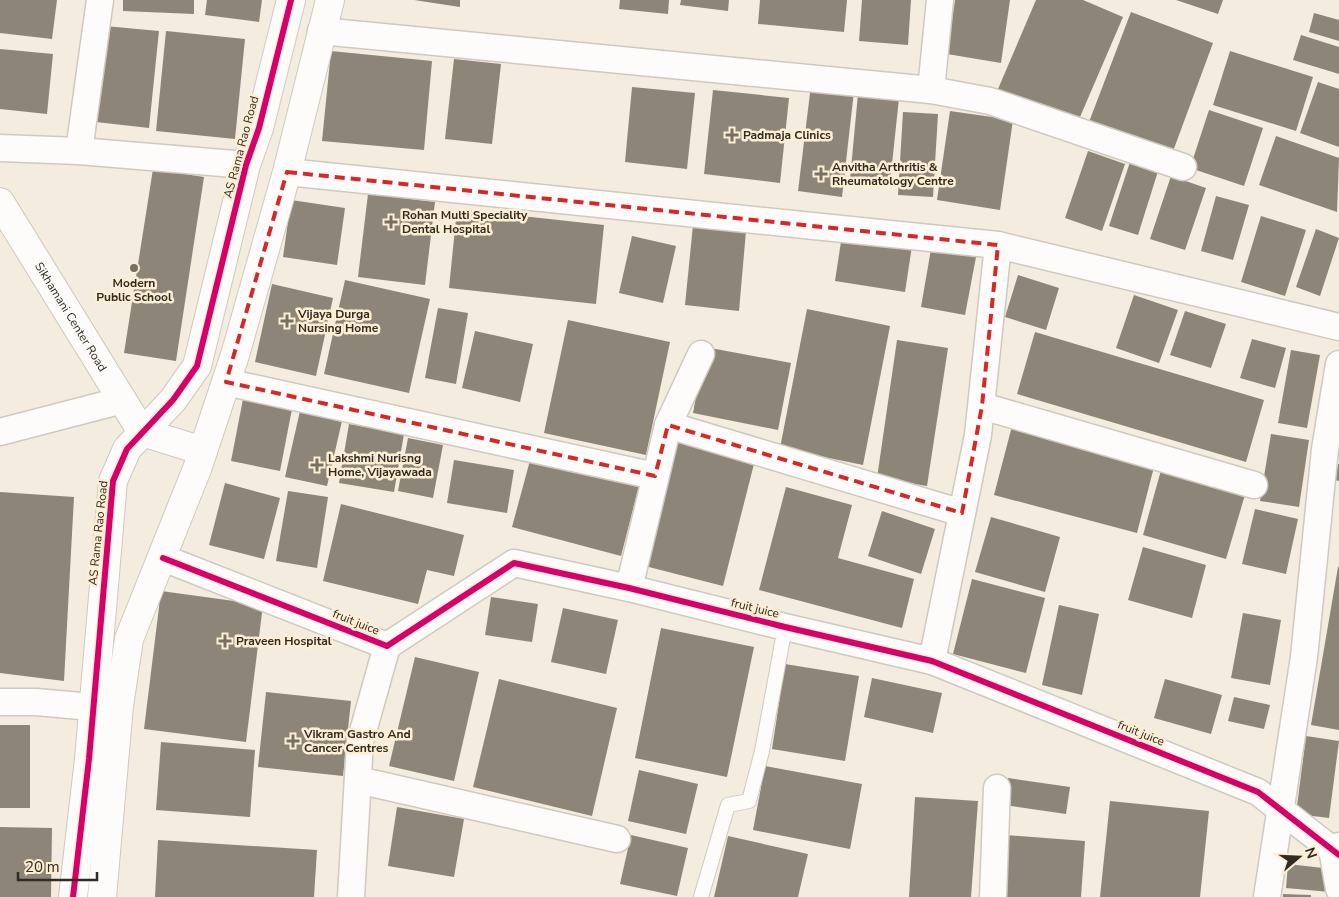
<svg xmlns="http://www.w3.org/2000/svg" width="1339" height="897" font-family="'Nunito Sans',sans-serif">
  <style>
    .building { fill: #8d8678 }
    .lines { fill: none; stroke-linecap: round; stroke-linejoin: round }
    .lane-casing { stroke: #d0c9bf; stroke-width: 16 }
    .street-casing { stroke: #d0c9bf; stroke-width: 29 }
    .secondary-casing { stroke: #d0c9bf; stroke-width: 30 }
    .lane { stroke: #fdfcfa; stroke-width: 14 }
    .street { stroke: #fdfcfa; stroke-width: 26 }
    .secondary { stroke: #fdfcfa; stroke-width: 28 }
    .cycleway-casing { stroke: #feeed4; stroke-width: 9 }
    .cycleway { stroke: #d6006c; stroke-width: 6 }
    .marked { fill: none; stroke: #d62828; stroke-width: 4; stroke-dasharray: 10 6; stroke-linejoin: round }
    .poi-dot { fill: #756f64; stroke: #feeed4; stroke-width: 2 }
    .labels { text-anchor: middle; stroke-width: 5; stroke-linejoin: round; paint-order: stroke }
    .poi-label { font-size: 12px; font-weight: bold; fill: #312b22; stroke: #feeed4; text-anchor: start }
    .street-label { font-size: 12px; fill: #312b22; stroke: #feeed4 }
  </style>
  <rect width="100%" height="100%" fill="#f4ecde"/>
  <g class="building">
    <polygon points="0,0 57,0 52,39 0,33"/>
    <polygon points="123,0 194,0 194,14 123,11"/>
    <polygon points="207,0 262,0 259,22 205,15"/>
    <polygon points="414,0 460,0 460,7"/>
    <polygon points="620,0 669,0 668,14 619,9"/>
    <polygon points="681,0 729,0 728,11 680,5"/>
    <polygon points="760,0 847,0 844,32 758,24"/>
    <polygon points="862,0 911,0 908,45 859,41"/>
    <polygon points="955,0 1010,0 1001,63 947,54"/>
    <polygon points="1036,0 1083,0 1123,17 1077,124 998,89"/>
    <polygon points="1176,0 1223,0 1218,14"/>
    <polygon points="1131,12 1213,43 1172,154 1089,122"/>
    <polygon points="1314,13 1339,20 1339,41 1309,32"/>
    <polygon points="105,26 159,31 149,128 96,122"/>
    <polygon points="166,31 245,39 235,139 156,131"/>
    <polygon points="1301,35 1339,47 1339,74 1293,60"/>
    <polygon points="0,49 53,54 47,114 0,109"/>
    <polygon points="331,51 432,61 424,150 322,141"/>
    <polygon points="1230,51 1313,77 1296,131 1213,105"/>
    <polygon points="454,59 501,64 492,144 445,139"/>
    <polygon points="1318,82 1339,89 1339,147 1300,133"/>
    <polygon points="811,85 854,91 842,197 798,191"/>
    <polygon points="632,87 695,93 687,169 625,162"/>
    <polygon points="713,90 789,98 780,183 704,174"/>
    <polygon points="858,94 899,98 890,183 850,179"/>
    <polygon points="1209,110 1263,128 1244,186 1190,168"/>
    <polygon points="950,111 1013,120 1000,210 937,200"/>
    <polygon points="903,112 938,114 933,197 898,195"/>
    <polygon points="1276,136 1339,158 1337,212 1259,185"/>
    <polygon points="1088,151 1125,164 1102,231 1065,218"/>
    <polygon points="1131,159 1159,168 1138,235 1109,226"/>
    <polygon points="153,169 204,177 176,361 124,353"/>
    <polygon points="1171,176 1206,188 1185,250 1150,239"/>
    <polygon points="368,194 435,202 425,285 358,277"/>
    <polygon points="1216,196 1249,205 1233,260 1201,251"/>
    <polygon points="291,200 345,208 337,265 283,257"/>
    <polygon points="457,209 604,225 596,304 449,288"/>
    <polygon points="1261,216 1306,230 1285,296 1241,282"/>
    <polygon points="693,225 746,231 739,311 685,305"/>
    <polygon points="1316,229 1339,238 1320,296 1296,287"/>
    <polygon points="842,235 912,246 905,292 835,281"/>
    <polygon points="632,236 676,246 663,303 619,293"/>
    <polygon points="931,249 976,257 965,315 921,307"/>
    <polygon points="1018,275 1059,288 1046,330 1005,317"/>
    <polygon points="345,280 430,299 409,393 324,374"/>
    <polygon points="272,284 333,298 316,376 255,362"/>
    <polygon points="1134,295 1178,310 1159,363 1116,348"/>
    <polygon points="438,308 468,313 456,384 425,378"/>
    <polygon points="807,309 890,326 863,465 780,448"/>
    <polygon points="1185,311 1226,324 1211,368 1170,355"/>
    <polygon points="568,320 670,342 646,455 544,433"/>
    <polygon points="475,331 533,344 520,402 462,388"/>
    <polygon points="1035,332 1264,400 1246,462 1017,394"/>
    <polygon points="1252,339 1286,348 1275,388 1240,378"/>
    <polygon points="897,340 948,348 927,486 877,478"/>
    <polygon points="705,347 791,363 778,430 693,413"/>
    <polygon points="1291,350 1320,355 1307,428 1278,423"/>
    <polygon points="243,399 292,409 280,471 231,461"/>
    <polygon points="300,411 342,421 327,486 285,477"/>
    <polygon points="349,424 404,434 394,492 339,483"/>
    <polygon points="1012,426 1155,463 1137,533 994,495"/>
    <polygon points="1271,434 1309,440 1299,507 1260,501"/>
    <polygon points="408,438 443,445 433,498 398,491"/>
    <polygon points="673,439 755,460 723,586 641,565"/>
    <polygon points="532,453 640,482 621,556 512,527"/>
    <polygon points="454,460 514,470 507,513 447,503"/>
    <polygon points="1163,463 1247,488 1226,559 1143,535"/>
    <polygon points="1338,464 1339,464 1339,481 1335,480"/>
    <polygon points="225,483 280,498 264,559 209,545"/>
    <polygon points="786,487 852,505 838,558 914,579 902,628 759,590"/>
    <polygon points="288,491 328,497 317,568 276,561"/>
    <polygon points="0,492 74,497 64,681 0,673"/>
    <polygon points="341,504 464,535 454,576 427,570 418,604 323,581"/>
    <polygon points="1255,509 1298,519 1286,574 1242,564"/>
    <polygon points="882,511 935,529 921,574 868,556"/>
    <polygon points="991,517 1060,537 1045,592 975,572"/>
    <polygon points="1143,547 1206,565 1192,618 1128,600"/>
    <polygon points="1338,567 1339,567 1339,730 1311,725"/>
    <polygon points="972,579 1045,598 1026,673 953,654"/>
    <polygon points="161,591 263,605 246,742 144,729"/>
    <polygon points="491,597 538,604 532,642 485,635"/>
    <polygon points="1059,605 1099,614 1082,695 1042,685"/>
    <polygon points="563,608 618,620 606,674 551,662"/>
    <polygon points="1243,613 1281,620 1270,685 1231,678"/>
    <polygon points="661,628 754,647 727,777 635,758"/>
    <polygon points="415,657 479,672 454,781 389,766"/>
    <polygon points="785,664 859,676 845,761 772,749"/>
    <polygon points="872,678 942,693 933,733 864,717"/>
    <polygon points="499,679 617,708 592,816 473,787"/>
    <polygon points="1165,679 1222,695 1211,734 1154,718"/>
    <polygon points="266,692 351,701 343,776 258,767"/>
    <polygon points="1234,697 1270,705 1264,729 1228,721"/>
    <rect x="0" y="725" width="30" height="83"/>
    <polygon points="1306,736 1339,741 1329,818 1296,814"/>
    <polygon points="161,742 255,750 250,817 156,810"/>
    <polygon points="765,766 862,784 850,849 753,830"/>
    <polygon points="639,770 698,784 686,834 628,821"/>
    <polygon points="1008,778 1070,787 1066,814 1004,805"/>
    <polygon points="915,797 978,801 971,897 909,897"/>
    <polygon points="1110,801 1209,811 1200,897 1100,897"/>
    <polygon points="397,807 464,819 454,877 388,866"/>
    <polygon points="0,827 52,828 51,897 0,897"/>
    <polygon points="631,835 688,848 677,896 620,884"/>
    <polygon points="1006,835 1085,841 1081,897 1002,897"/>
    <polygon points="728,836 808,854 798,897 714,897"/>
    <polygon points="158,840 317,850 314,897 155,897"/>
    <polygon points="1288,864 1332,869 1330,892 1286,888"/>
    <polygon points="1283,894 1311,895 1311,897 1283,897"/>
  </g>
  <g class="lines">
    <defs>
      <polyline id="lane" points="701,897 728,805 749,801 762,751 785,627"/>
      <g id="street">
        <polyline points="321,31 931,90 940,0"/>
        <polyline points="931,90 990,101 1183,167"/>
        <polyline points="0,148 79,151 246,165"/>
        <polyline points="79,151 100,0"/>
        <polyline points="287,172 998,245"/>
        <polyline points="226,382 655,476"/>
        <polyline points="982,406 1254,485"/>
        <polyline points="668,425 962,513"/>
        <polyline points="0,432 123,400"/>
        <polyline points="163,558 387,646 514,563 629,588 785,627 932,661 1258,792 1339,855"/>
        <polyline points="629,588 668,425 701,354"/>
        <polyline points="932,661 978,435 998,245 1339,327"/>
        <polyline points="0,702 36,702 92,707"/>
        <polyline points="358,780 617,839"/>
        <polyline points="1339,846 1332,849 1339,889"/>
        <polyline points="351,897 360,742 387,646"/>
        <polyline points="993,897 997,788"/>
        <polyline points="1267,897 1304,657 1325,449 1339,364"/>
      </g>
      <g id="secondary">
        <path id="s1" d="M0,202L142,432L203,451"/>
        <polyline points="73,897 89,759 113,481 127,449 173,400 197,366 246,165 259,128 291,0"/>
        <polyline points="102,897 119,706 129,639 197,469 235,355 287,172 330,0"/>
      </g>
    </defs>
    <use href="#lane" class="lane-casing"/>
    <use href="#street" class="street-casing"/>
    <use href="#secondary" class="secondary-casing"/>
    <use href="#lane" class="lane"/>
    <use href="#street" class="street"/>
    <use href="#secondary" class="secondary"/>
    <defs>
      <g id="cycleway">
        <polyline points="163,558 387,646 514,563 629,588 785,627 932,661 1258,792 1339,855"/>
        <polyline points="73,897 89,759 113,481 127,449 173,400 197,366 246,165 259,128 291,0"/>
      </g>
    </defs>
    <use href="#cycleway" class="cycleway-casing"/>
    <use href="#cycleway" class="cycleway"/>
  </g>
  <path class="marked" d="M287,172L998,245L982,406L962,513L668,425L655,476L226,382Z"/>
  <g class="poi-dot">
    <path d="M729.5 127.5h5v5h5v5h-5v5h-5v-5h-5v-5h5z"/>
    <path d="M818.5 166.5h5v5h5v5h-5v5h-5v-5h-5v-5h5z"/>
    <path d="M388.5 214.5h5v5h5v5h-5v5h-5v-5h-5v-5h5z"/>
    <circle cx="134" cy="268" r="5"/>
    <path d="M284.5 313.5h5v5h5v5h-5v5h-5v-5h-5v-5h5z"/>
    <path d="M314.5 457.5h5v5h5v5h-5v5h-5v-5h-5v-5h5z"/>
    <path d="M222.5 633.5h5v5h5v5h-5v5h-5v-5h-5v-5h5z"/>
    <path d="M290.5 733.5h5v5h5v5h-5v5h-5v-5h-5v-5h5z"/>
  </g>
  <g class="labels">
    <g class="poi-label">
      <text x="743" y="139">Padmaja Clinics</text>
      <text x="832" y="171">Anvitha Arthritis &amp;<tspan x="832" dy="14">Rheumatology Centre</tspan></text>
      <text x="402" y="219">Rohan Multi Speciality<tspan x="402" dy="14">Dental Hospital</tspan></text>
      <text x="134" y="287" text-anchor="middle">Modern<tspan x="134" dy="14">Public School</tspan></text>
      <text x="298" y="318">Vijaya Durga<tspan x="298" dy="14">Nursing Home</tspan></text>
      <text x="328" y="462">Lakshmi Nurisng<tspan x="328" dy="14">Home, Vijayawada</tspan></text>
      <text x="236" y="645">Praveen Hospital</text>
      <text x="304" y="738">Vikram Gastro And<tspan x="304" dy="14">Cancer Centres</tspan></text>
    </g>
    <g class="street-label">
      <text transform="translate(241 147) rotate(-75)" y="4">AS Rama Rao Road</text>
      <text dy="4" stroke="none"><textPath href="#s1" startOffset="135">Sikhamani Center Road</textPath></text>
      <text transform="translate(98 533) rotate(-84)" y="4">AS Rama Rao Road</text>
      <text transform="translate(755 608) rotate(14)" y="4">fruit juice</text>
      <text transform="translate(356 622) rotate(22)" y="4">fruit juice</text>
      <text transform="translate(1141 733) rotate(22)" y="4">fruit juice</text>
    </g>
  </g>
  <g transform="translate(1299 857) rotate(71)" stroke="#feeed4" stroke-width="4" paint-order="stroke">
  <path d="M0-4L9 19L0 12L-9 19Z" fill="#312b22"/>
  <text y="-8" font-size="14" font-weight="bold" text-anchor="middle" fill="#312b22">N</text>
  </g>
  <path d="M18 872v8h79v-8" fill="none" stroke="#312b22" stroke-width="2.5"/>
  <text x="25" y="872" font-size="15" fill="#312b22" stroke="#feeed4" stroke-width="4" paint-order="stroke">20 m</text>
</svg>
